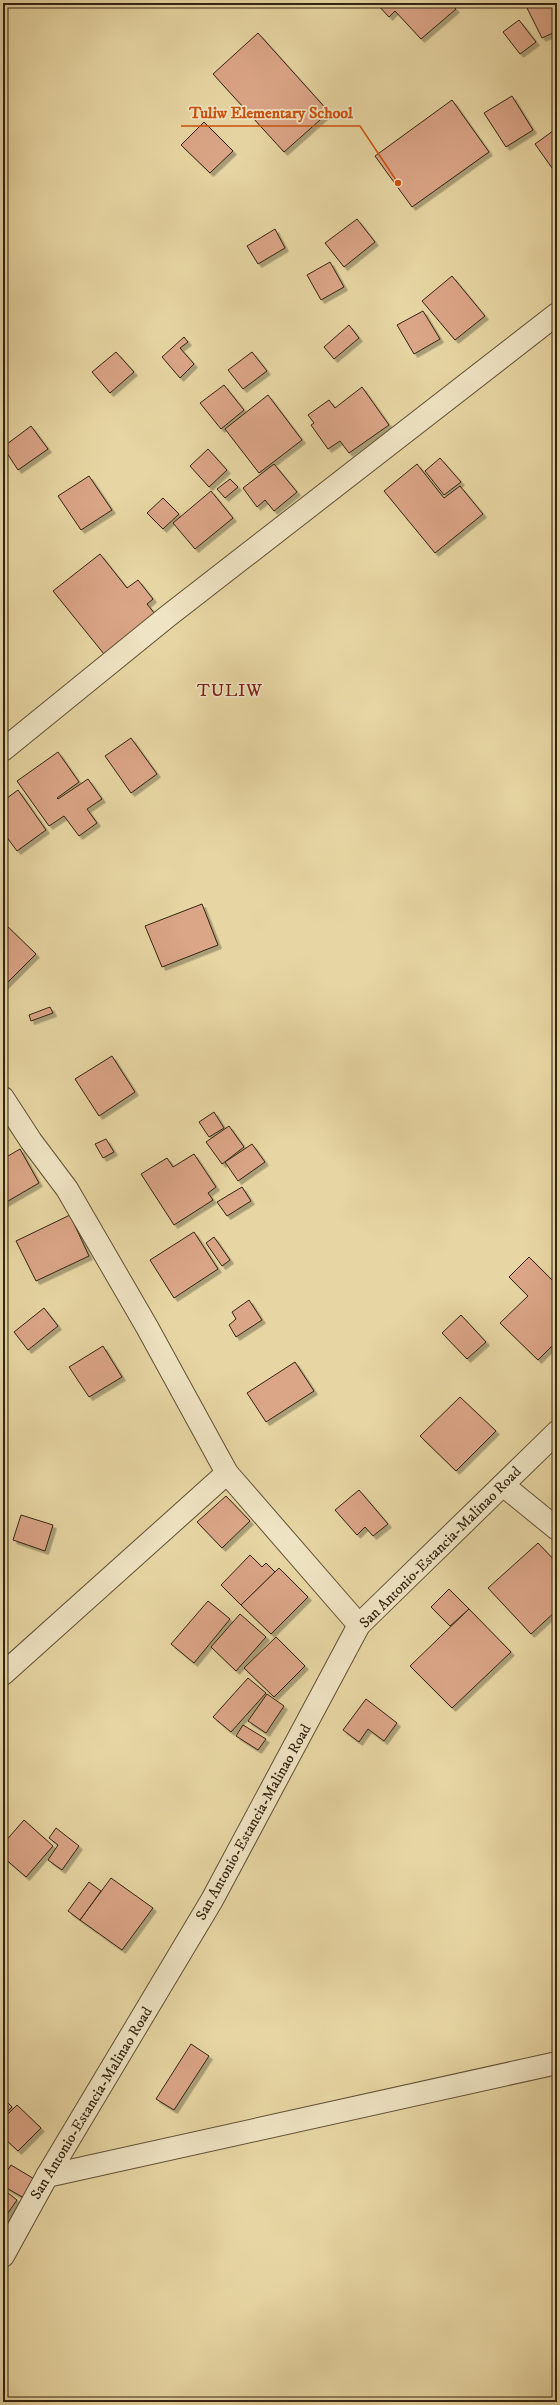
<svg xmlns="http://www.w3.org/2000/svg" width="560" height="2405" font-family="'IM FELL DW Pica',serif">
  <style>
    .building { fill: #dba587; stroke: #332411; filter: url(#shadow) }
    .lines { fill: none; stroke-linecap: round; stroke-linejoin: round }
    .minor-casing { stroke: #605036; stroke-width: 24 }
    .tertiary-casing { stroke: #605036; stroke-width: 24 }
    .minor { stroke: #efe4c3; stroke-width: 22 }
    .tertiary { stroke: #efe4c3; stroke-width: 22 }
    .labels { text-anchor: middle; stroke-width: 3.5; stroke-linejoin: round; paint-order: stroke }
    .street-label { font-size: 15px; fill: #332411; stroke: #efe4c3 }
    .quarter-label { font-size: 17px; letter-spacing: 1px; fill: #7a1f14; stroke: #efe4c3 }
    .leader { fill: none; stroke: #cd510d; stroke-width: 1.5 }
    .callout-dot { fill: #cd510d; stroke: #efe4c3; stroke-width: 1.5 }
    .callout-label { font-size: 16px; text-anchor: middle; font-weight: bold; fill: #cd510d; stroke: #efe4c3; stroke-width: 3.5; stroke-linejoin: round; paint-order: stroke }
  </style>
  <defs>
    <filter id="shadow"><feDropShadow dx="3.5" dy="3.5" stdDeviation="0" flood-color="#0004"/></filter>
  </defs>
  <rect width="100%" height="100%" fill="#e7d6a3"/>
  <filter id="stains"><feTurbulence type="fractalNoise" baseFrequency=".005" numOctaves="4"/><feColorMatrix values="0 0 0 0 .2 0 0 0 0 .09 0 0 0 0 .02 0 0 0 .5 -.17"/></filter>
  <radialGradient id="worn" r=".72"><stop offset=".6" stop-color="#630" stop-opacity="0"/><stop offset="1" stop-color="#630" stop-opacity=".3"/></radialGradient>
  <g class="building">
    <polygon points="376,3 450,3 456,9 421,39 395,11 389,17"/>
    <polygon points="537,3 557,3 557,31 542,38 527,8"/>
    <polygon points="519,20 536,42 520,54 503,32"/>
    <polygon points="258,33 329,112 284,152 213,74"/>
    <polygon points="512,96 533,130 506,147 484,113"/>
    <polygon points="452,100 489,152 412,207 375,156"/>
    <polygon points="204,122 233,151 210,173 181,145"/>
    <polygon points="557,128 557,175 535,144"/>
    <polygon points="357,219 375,242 344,267 325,243"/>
    <polygon points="275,229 285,248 258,264 247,246"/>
    <polygon points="330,262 344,287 321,300 307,275"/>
    <polygon points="452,276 485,316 455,340 422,301"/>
    <polygon points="423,311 440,339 414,354 397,325"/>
    <polygon points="349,325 359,338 334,359 324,347"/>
    <polygon points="184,337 188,342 180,348 194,364 180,378 162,357"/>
    <polygon points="116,352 134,372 110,393 92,372"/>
    <polygon points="252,352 267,371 243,389 228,370"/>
    <polygon points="224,385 244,410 221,429 200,403"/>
    <polygon points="362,387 389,425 349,453 340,441 328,449 311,425 314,423 308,415 329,400 335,408"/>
    <polygon points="268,395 302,440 259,473 225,429"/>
    <polygon points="31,426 48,449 18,470 3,447"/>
    <polygon points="208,449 227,470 209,487 190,466"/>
    <polygon points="440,458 461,482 444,495 425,471"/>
    <polygon points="274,464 297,492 274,511 265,500 257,507 243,488"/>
    <polygon points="417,464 444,498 460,486 483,514 435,553 384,491"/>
    <polygon points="89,476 112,510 81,530 58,496"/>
    <polygon points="230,479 238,487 225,498 217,489"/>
    <polygon points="211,491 233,518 195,549 173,523"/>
    <polygon points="163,498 179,514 163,529 147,513"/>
    <polygon points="100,554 127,588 138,580 153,599 147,604 155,614 104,654 53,591"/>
    <polygon points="131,738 157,774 131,793 105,756"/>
    <polygon points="58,752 79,782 57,798 58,799 88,779 102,799 87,809 97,823 79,836 64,816 49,826 17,781"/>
    <polygon points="18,790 46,830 17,851 3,832 3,801"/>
    <polygon points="202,904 218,945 162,967 145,926"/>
    <polygon points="3,922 36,954 3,987"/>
    <polygon points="50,1007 53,1013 31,1021 29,1015"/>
    <polygon points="112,1056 135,1092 99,1116 75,1079"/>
    <polygon points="214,1112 224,1128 209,1137 199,1122"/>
    <polygon points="229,1126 244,1147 222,1164 206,1142"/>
    <polygon points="106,1139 114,1152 103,1158 95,1144"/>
    <polygon points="252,1144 265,1162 238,1181 225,1162"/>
    <polygon points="20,1149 39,1183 3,1204 3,1159"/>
    <polygon points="194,1154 216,1187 208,1193 213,1200 174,1225 141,1174 167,1158 173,1167"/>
    <polygon points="242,1187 251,1201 227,1216 217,1202"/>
    <polygon points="70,1215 89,1256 36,1281 16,1241"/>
    <polygon points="194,1232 218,1269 174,1298 150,1260"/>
    <polygon points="214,1237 230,1260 222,1266 206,1243"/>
    <polygon points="529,1257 557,1285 557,1351 552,1346 538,1360 500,1323 528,1296 509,1277"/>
    <polygon points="249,1300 262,1320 236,1337 229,1325 236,1319 232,1312"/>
    <polygon points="44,1308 58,1326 28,1350 14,1332"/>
    <polygon points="461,1315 486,1342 467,1359 442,1333"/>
    <polygon points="103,1346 122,1377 89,1397 69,1367"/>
    <polygon points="295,1362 314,1391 266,1422 247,1393"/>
    <polygon points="460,1397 496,1431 456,1471 420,1436"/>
    <polygon points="359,1490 388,1524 373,1536 365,1527 357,1535 335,1510"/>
    <polygon points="226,1496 250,1521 222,1548 197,1522"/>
    <polygon points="21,1515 53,1525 45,1551 13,1540"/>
    <polygon points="538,1543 557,1563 557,1610 531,1634 488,1588"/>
    <polygon points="250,1555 262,1567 266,1563 275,1572 241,1605 221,1585"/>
    <polygon points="279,1568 308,1597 271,1634 241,1605"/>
    <polygon points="449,1589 469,1609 450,1626 431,1607"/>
    <polygon points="208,1601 230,1619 194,1663 171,1644"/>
    <polygon points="469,1609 511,1652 452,1708 410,1666"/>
    <polygon points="240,1614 266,1637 236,1671 211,1647"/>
    <polygon points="276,1637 305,1666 274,1697 244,1668"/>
    <polygon points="248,1678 266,1693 231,1732 213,1717"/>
    <polygon points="267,1694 284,1706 266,1733 248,1721"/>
    <polygon points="366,1699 397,1723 384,1741 368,1729 359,1742 343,1730"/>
    <polygon points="243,1725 266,1739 258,1750 236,1736"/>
    <polygon points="24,1820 53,1846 26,1877 3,1857 3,1844"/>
    <polygon points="56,1828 79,1846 62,1870 48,1860 58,1845 49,1838"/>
    <polygon points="111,1878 153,1908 122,1950 80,1920"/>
    <polygon points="89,1882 101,1891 80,1920 68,1911"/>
    <polygon points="191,2044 209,2056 174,2110 156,2099"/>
    <polygon points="3,2098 12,2107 3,2116"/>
    <polygon points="17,2105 41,2128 18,2151 3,2137 3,2119"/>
    <polygon points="11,2165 36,2180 24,2198 3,2186 3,2177"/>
    <polygon points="3,2189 17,2200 3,2220"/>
  </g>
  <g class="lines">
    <defs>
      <g id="minor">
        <polyline points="3,750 168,616 557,314"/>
        <polyline points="3,1098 31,1141 67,1189 147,1327 227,1473 359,1625"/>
        <polyline points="503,1485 557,1529"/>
        <polyline points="3,1674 227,1473"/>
        <polyline points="47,2176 557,2063"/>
      </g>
      <polyline id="tertiary" points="3,2256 47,2176 212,1900 359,1625 557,1432"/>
    </defs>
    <use href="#minor" class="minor-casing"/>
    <use href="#tertiary" class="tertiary-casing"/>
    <use href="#minor" class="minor"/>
    <use href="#tertiary" class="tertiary"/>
  </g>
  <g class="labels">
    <g class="street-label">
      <text transform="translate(440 1547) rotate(-45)" y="5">San Antonio-Estancia-Malinao Road</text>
      <text transform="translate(253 1822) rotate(-61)" y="5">San Antonio-Estancia-Malinao Road</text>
      <text transform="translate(91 2103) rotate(-59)" y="5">San Antonio-Estancia-Malinao Road</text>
    </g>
    <g class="quarter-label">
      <text x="230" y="696">TULIW</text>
    </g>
  </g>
  <path class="leader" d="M398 183L360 126H181"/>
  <circle class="callout-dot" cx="398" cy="183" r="4"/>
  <g class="callout-label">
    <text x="271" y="118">Tuliw Elementary School</text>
  </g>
  <rect width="560" height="2405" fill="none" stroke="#e7d6a3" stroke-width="16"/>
  <rect x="4" y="4" width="552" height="2397" fill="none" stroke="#332411" stroke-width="2"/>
  <rect x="8" y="8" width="544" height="2389" fill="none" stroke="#332411"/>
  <rect width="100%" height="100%" filter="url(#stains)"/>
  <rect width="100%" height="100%" fill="url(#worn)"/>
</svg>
